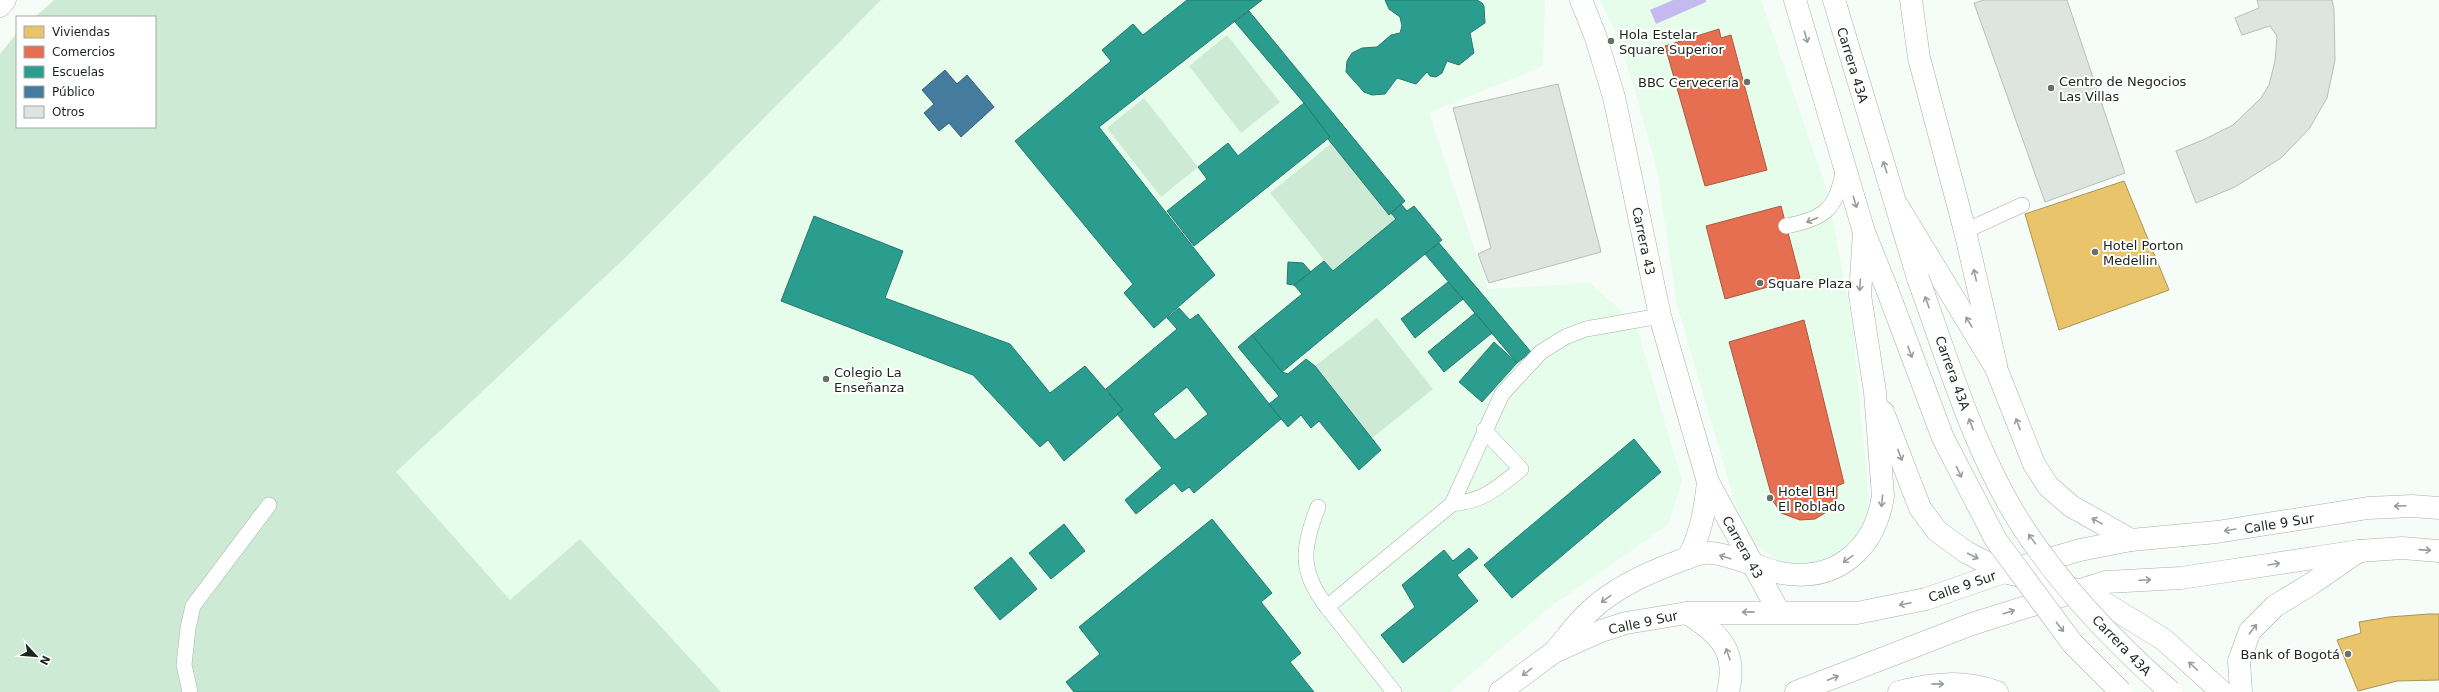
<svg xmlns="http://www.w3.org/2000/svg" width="2439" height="692" font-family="'DejaVu Sans',sans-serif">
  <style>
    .built { fill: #e7fdeb }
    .green { fill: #cdead4 }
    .water { fill: #c5baef }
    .homes { fill: #e9c46a; stroke: #ab9453 }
    .shops { fill: #e76f51; stroke: #aa5941 }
    .schools { fill: #2a9d8f; stroke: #26796d; fill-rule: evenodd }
    .public { fill: #457b9d; stroke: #386177 }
    .building { fill: #dde5de; stroke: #b7bfb9 }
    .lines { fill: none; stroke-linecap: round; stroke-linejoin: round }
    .lane-casing { stroke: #a8b0a9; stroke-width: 16 }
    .street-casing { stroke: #a8b0a9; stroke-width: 23 }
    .secondary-casing { stroke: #a8b0a9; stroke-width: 23 }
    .primary-casing { stroke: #a8b0a9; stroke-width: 23 }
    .lane { stroke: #fefffe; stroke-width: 15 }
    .street { stroke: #fefffe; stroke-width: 22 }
    .secondary { stroke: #fefffe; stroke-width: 22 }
    .primary { stroke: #fefffe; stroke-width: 22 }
    .primary-bridge-casing { stroke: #a8b0a9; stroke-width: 23; stroke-linecap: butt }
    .primary-bridge { stroke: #fefffe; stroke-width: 22 }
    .oneway { stroke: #989d99 }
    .poi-dot { fill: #687069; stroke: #fff; stroke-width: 1.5 }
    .labels { text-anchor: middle; stroke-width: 4; stroke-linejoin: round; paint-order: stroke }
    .poi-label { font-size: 13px; fill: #1b251d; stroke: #fff; text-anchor: start }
    .street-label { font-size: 13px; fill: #1b251d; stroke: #fff }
  </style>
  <rect width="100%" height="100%" fill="#f6fcf7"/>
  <g class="built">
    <polygon points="54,0 1545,0 1543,66 1429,113 1488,289 1590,283 1636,324 1682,481 1668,525 1547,609 1450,692 0,692 0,54 17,33 17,127 155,127 155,17 35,17"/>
    <polygon points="1600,0 1761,0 1827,190 1852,321 1869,499 1867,513 1855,538 1844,550 1830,560 1814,564 1798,565 1780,561 1754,544 1746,531 1739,516 1677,305 1657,170 1634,87 1615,31"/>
  </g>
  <g class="green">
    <polygon points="54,0 881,0 626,257 396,472 510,600 580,539 721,692 0,692 0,54 17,33 17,127 155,127 155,17 35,17"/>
    <polygon points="1227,35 1280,102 1241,133 1189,66"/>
    <polygon points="1144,98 1198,167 1161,197 1107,128"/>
    <polygon points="1332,143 1388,215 1391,213 1396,219 1333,271 1270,193"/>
    <polygon points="1377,318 1433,389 1371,439 1315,366"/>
  </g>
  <polygon class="water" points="1673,0 1706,0 1706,2 1656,24 1650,10"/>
  <g class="homes">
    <polygon points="2124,181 2169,290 2059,330 2025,214"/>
    <polygon points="2429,614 2439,614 2439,680 2397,681 2358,691 2337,640 2361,633 2359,622 2389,617"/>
  </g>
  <g class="shops">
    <polygon points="1719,29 1721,38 1731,35 1767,170 1705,186 1665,46"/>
    <polygon points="1781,206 1800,278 1725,299 1706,226"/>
    <polygon points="1804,320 1844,483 1837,486 1837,498 1825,513 1815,519 1800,520 1781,513 1773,501 1729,342"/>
  </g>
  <g class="schools">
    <polygon points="1187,0 1262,0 1099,127 1215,275 1154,328 1124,293 1133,284 1015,141 1111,61 1102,50 1133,24 1143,35"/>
    <polygon points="1385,0 1477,0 1482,3 1484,6 1485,23 1470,33 1474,53 1459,65 1447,61 1442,73 1436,77 1430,76 1427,72 1416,84 1397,78 1385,94 1372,95 1364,92 1346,72 1347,61 1352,53 1362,48 1377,47 1391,35 1400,33 1402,26 1400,17 1389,9"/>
    <polygon points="1249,11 1405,201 1389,215 1328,139 1330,137 1304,103 1235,22"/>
    <polygon points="1304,103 1330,137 1194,246 1167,211 1207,179 1198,167 1228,143 1238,156"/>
    <polygon points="1401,204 1407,211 1414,206 1442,240 1282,372 1252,335 1302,294 1294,285 1324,261 1333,271 1396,219 1391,213"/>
    <polygon points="814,216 903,251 885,298 1010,344 1050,393 1085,366 1123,410 1064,461 1048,440 1040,447 973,375 781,301"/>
    <polygon points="1439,243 1531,352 1517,363 1425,254"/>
    <polygon points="1288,262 1303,263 1311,272 1294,285 1287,284"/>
    <polygon points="1448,282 1463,299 1415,338 1401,319"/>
    <path d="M1179,308L1190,320L1198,314L1281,419L1194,493L1189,487L1182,492L1174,483L1136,514L1125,500L1162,468L1117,414L1123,410L1106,389L1177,329L1167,318ZM1187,387L1208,414L1175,440L1153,414Z"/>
    <polygon points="1475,313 1492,333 1444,372 1428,352"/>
    <polygon points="1252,335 1282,372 1288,374 1306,359 1315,366 1381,450 1359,470 1319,421 1311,428 1301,415 1288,427 1269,404 1279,396 1238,347"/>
    <polygon points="1494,342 1517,363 1482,402 1459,382"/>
    <polygon points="1634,439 1661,472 1512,598 1484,565"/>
    <polygon points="1212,519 1272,593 1261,602 1301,653 1290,662 1314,692 1074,692 1066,682 1100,654 1079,627"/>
    <polygon points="1064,524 1085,551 1051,579 1029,553"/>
    <polygon points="1469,548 1478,558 1457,575 1478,601 1403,663 1381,635 1415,607 1402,585 1444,550 1453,561"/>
    <polygon points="1011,557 1037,589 1000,620 974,588"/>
  </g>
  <polygon class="public" points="945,70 957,84 967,75 994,107 961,137 949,123 939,131 924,113 934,104 922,90"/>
  <g class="building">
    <polygon points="1984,0 2067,0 2125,173 2045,202 1974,3"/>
    <polygon points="2257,0 2332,0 2334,9 2335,60 2327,98 2309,129 2281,158 2235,187 2196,203 2176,151 2205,139 2233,125 2261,98 2269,85 2275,61 2277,36 2270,26 2242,35 2235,18 2259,8"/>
    <polygon points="1558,84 1601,252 1489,283 1478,254 1491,248 1453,108"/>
  </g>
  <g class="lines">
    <defs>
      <g id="lane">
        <path d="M1786,226C1824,219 1837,209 1843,171"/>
        <polyline points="1965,231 2022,205"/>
        <path d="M1452,504C1484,501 1497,488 1521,469L1484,430"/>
        <path d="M1318,507C1302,548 1299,571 1327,607"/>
        <polyline points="190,692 184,665 188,628 193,606 269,505"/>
        <polyline points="1394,692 1327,607 1452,504 1502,394 1541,352 1565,337 1586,329 1660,316"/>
      </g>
      <g id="street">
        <polyline points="1581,0 1595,35 1614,97 1660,316 1708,482 1779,612"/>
        <polyline points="1911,0 1919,58 1965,231 1996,365"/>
        <path d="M1688,558C1701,533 1705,510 1708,482"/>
      </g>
      <g id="secondary">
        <polyline points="0,6 5,0"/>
        <path d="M1687,613C1720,634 1738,651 1728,692"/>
        <polyline points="1500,692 1554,652 1601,631 1626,623 1687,613 1857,613 1926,599 2004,572 2080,550 2131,540 2217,532 2368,508 2412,506 2439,508"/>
        <polyline points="1796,692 1972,624 2106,582 2181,578 2359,551 2402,548 2439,551"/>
      </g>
      <g id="primary">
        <polyline points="1795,0 1864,232 1887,289"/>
        <polyline points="1834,0 1918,278"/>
        <polyline points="1897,205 1996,368 2034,464 2048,486 2071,506 2131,540"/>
        <polyline points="1883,412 1920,508 1937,531 1966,552 2004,572 2078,590 2101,601 2163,639 2222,692"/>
        <path d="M1554,652C1567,637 1578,621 1592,609C1616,587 1647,573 1677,562C1686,558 1701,552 1711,553C1731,554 1760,569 1781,573C1836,583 1875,549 1883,496L1875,392L1860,295L1864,232"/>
        <path d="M1899,692C1933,683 1964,680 1997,692"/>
        <polyline points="2241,692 2239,661 2250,631 2275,606 2311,584 2359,551"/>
      </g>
    </defs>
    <use href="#lane" class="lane-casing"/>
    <use href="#street" class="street-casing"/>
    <use href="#secondary" class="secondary-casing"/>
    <use href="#primary" class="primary-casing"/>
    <use href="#lane" class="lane"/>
    <use href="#street" class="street"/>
    <use href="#secondary" class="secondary"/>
    <use href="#primary" class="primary"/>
    <defs>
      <g id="primary-bridge">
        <path d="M1918,278C1948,361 1974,451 2022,526C2062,587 2116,644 2171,692"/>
        <polyline points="1887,289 1943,438 1996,540 2073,644 2121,692"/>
      </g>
    </defs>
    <use href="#primary-bridge" class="primary-bridge-casing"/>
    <use href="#primary-bridge" class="primary-bridge"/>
  </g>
  <defs><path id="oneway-shaft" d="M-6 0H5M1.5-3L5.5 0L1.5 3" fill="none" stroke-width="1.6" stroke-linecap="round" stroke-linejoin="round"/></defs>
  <g class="oneway">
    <use href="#oneway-shaft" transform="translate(1806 37) rotate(74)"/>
    <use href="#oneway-shaft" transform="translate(1885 167) rotate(-108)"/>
    <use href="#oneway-shaft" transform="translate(1855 202) rotate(73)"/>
    <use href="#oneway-shaft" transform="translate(1812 220) rotate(157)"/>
    <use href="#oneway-shaft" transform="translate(1975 275) rotate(-103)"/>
    <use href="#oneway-shaft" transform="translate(1860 285) rotate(94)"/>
    <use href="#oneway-shaft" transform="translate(1927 302) rotate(-110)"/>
    <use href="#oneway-shaft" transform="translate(1969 322) rotate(-121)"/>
    <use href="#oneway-shaft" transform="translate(1910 352) rotate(70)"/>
    <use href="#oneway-shaft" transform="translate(1971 424) rotate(-110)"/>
    <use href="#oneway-shaft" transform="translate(2018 424) rotate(-111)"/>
    <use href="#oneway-shaft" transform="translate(1900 455) rotate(69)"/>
    <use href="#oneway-shaft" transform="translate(1959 472) rotate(64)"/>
    <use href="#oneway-shaft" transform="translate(1882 501) rotate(96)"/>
    <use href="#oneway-shaft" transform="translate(2400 506) rotate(178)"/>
    <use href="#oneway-shaft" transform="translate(2097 521) rotate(-151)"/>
    <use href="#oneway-shaft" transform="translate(2230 530) rotate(171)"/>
    <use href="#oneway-shaft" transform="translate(2032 539) rotate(-126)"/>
    <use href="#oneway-shaft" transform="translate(2425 550) rotate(4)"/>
    <use href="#oneway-shaft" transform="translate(1973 556) rotate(27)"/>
    <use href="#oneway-shaft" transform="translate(1725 557) rotate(-163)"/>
    <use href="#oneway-shaft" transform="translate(1848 559) rotate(145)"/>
    <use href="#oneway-shaft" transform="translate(2274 564) rotate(-9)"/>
    <use href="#oneway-shaft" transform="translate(2145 580) rotate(-3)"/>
    <use href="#oneway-shaft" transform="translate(1606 599) rotate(144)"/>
    <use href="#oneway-shaft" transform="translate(1905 604) rotate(168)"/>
    <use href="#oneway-shaft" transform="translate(1748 612) rotate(179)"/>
    <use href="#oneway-shaft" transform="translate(2009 612) rotate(-18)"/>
    <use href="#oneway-shaft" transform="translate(2060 627) rotate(52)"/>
    <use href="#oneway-shaft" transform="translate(2253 629) rotate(-52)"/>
    <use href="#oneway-shaft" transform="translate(1728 654) rotate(-109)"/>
    <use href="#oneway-shaft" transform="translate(2193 666) rotate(-138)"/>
    <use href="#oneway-shaft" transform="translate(1527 672) rotate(143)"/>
    <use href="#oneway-shaft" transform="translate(1833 678) rotate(-21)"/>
    <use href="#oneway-shaft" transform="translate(1938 684) rotate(1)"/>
  </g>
  <g class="poi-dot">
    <circle cx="1611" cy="41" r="4"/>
    <circle cx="1747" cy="82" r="4"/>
    <circle cx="2051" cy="88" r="4"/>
    <circle cx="2095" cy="252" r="4"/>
    <circle cx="1760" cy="283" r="4"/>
    <circle cx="826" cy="379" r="4"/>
    <circle cx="1770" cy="498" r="4"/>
    <circle cx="2348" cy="654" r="4"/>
  </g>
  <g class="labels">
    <g class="poi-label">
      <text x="1619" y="39">Hola Estelar<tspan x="1619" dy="15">Square Superior</tspan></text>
      <text x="2059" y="86">Centro de Negocios<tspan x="2059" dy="15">Las Villas</tspan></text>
      <text x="1739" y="87" text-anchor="end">BBC Cervecería</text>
      <text x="2103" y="250">Hotel Porton<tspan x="2103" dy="15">Medellin</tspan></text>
      <text x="1768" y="288">Square Plaza</text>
      <text x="834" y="377">Colegio La<tspan x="834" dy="15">Enseñanza</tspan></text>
      <text x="1778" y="496">Hotel BH<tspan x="1778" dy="15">El Poblado</tspan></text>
      <text x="2340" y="659" text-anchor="end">Bank of Bogotá</text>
    </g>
    <g class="street-label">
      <text transform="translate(1853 65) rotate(73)" y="5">Carrera 43A</text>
      <text transform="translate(1644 241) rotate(78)" y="5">Carrera 43</text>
      <text transform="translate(1953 373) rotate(70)" y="5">Carrera 43A</text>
      <text transform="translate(2279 523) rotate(-9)" y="5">Calle 9 Sur</text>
      <text transform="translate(1743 547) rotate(61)" y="5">Carrera 43</text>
      <text transform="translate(1962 586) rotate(-19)" y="5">Calle 9 Sur</text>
      <text transform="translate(1643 622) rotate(-12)" y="5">Calle 9 Sur</text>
      <text transform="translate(2122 645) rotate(46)" y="5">Carrera 43A</text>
    </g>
  </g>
  <rect x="16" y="16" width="140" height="112" fill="#ffffff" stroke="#a4a8a5"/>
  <rect x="24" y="26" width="20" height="12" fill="#e9c46a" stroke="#a4a8a5"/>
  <text x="52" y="36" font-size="12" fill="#1b251d">Viviendas</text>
  <rect x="24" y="46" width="20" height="12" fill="#e76f51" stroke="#a4a8a5"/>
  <text x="52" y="56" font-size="12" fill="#1b251d">Comercios</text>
  <rect x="24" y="66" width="20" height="12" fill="#2a9d8f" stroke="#a4a8a5"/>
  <text x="52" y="76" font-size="12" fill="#1b251d">Escuelas</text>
  <rect x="24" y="86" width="20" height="12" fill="#457b9d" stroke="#a4a8a5"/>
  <text x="52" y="96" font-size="12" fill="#1b251d">Público</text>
  <rect x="24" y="106" width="20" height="12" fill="#dde5de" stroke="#a4a8a5"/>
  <text x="52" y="116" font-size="12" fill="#1b251d">Otros</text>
  <g transform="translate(36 656) rotate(116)" stroke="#ffffff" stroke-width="3" paint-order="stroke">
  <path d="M0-3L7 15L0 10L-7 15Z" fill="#1b251d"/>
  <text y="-6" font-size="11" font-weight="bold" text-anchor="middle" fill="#1b251d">N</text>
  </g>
</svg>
